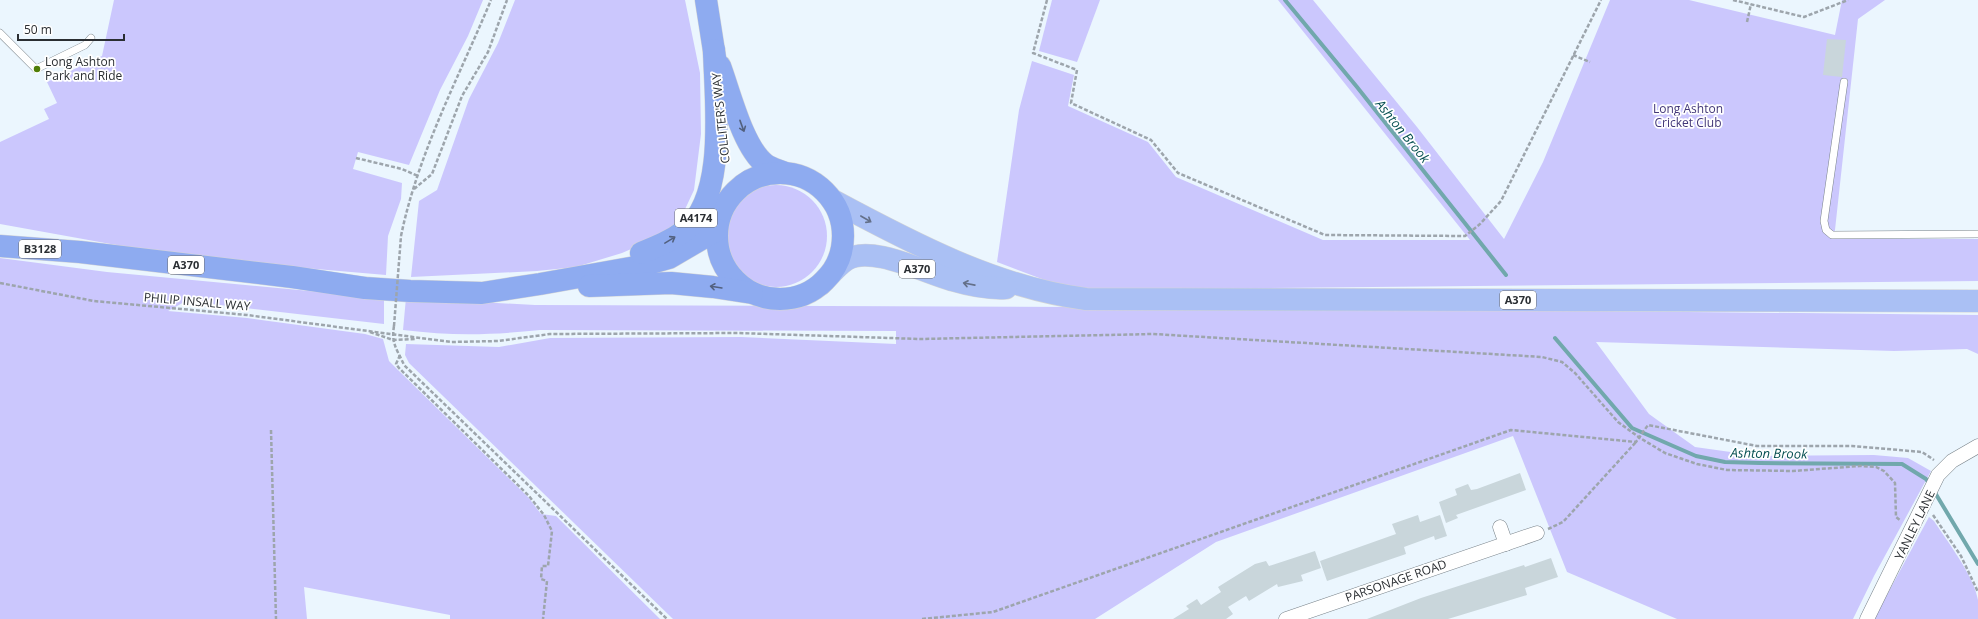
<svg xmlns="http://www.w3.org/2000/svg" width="1978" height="619" font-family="'Open Sans',sans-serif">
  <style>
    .green { fill: #cbc7fd }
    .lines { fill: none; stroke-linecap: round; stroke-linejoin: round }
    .stream { stroke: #71a8ac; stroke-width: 4 }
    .building { fill: #c9d6db }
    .service-casing { stroke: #788289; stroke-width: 8 }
    .minor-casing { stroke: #788289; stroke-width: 15 }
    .primary-casing { stroke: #d4d5d6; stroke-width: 23 }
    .trunk-casing { stroke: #d4d5d6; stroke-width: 23 }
    .path { stroke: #9da5ac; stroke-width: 2.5; stroke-dasharray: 4 2; stroke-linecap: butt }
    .service { stroke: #fff; stroke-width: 7 }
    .minor { stroke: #fff; stroke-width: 14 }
    .primary { stroke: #aac0f4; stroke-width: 22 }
    .trunk { stroke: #8eabf0; stroke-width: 22 }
    .path-bridge { stroke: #9da5ac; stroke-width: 2.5; stroke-dasharray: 4 2; stroke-linecap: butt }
    .oneway { stroke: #52607e }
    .oneway2 { stroke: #647089 }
    .poi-dot { fill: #507e07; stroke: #fff; stroke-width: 1.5 }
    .labels { text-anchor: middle; stroke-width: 3.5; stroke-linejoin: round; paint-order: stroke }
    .shield { fill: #fff; stroke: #6a6d70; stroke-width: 1 }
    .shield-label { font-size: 11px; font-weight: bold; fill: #2a2e32 }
    .poi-label { font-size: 12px; fill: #2a2e32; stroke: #fff; text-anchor: start }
    .park-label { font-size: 12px; fill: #423778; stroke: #fff }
    .street-label { font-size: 12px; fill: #2a2e32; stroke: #fff }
    .water-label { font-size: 13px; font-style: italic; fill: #075052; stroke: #fff }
  </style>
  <rect width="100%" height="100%" fill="#ebf6fe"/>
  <g class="green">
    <polygon points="114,0 483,0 468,36 440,90 409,165 358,152 353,169 402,183 401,199 388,236 386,275 281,266 155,252 0,224 0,142 49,119 44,109 57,103 47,82 102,56"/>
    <polygon points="515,0 685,0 700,73 701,134 694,190 680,220 654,239 622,253 576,267 537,271 411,277 419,201 437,190 469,99 498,43"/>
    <polygon points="1052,0 1100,0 1077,62 1039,51"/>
    <polygon points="1278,0 1313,0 1417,127 1504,239 1543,162 1610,0 1689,0 1835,35 1842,0 1885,0 1858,19 1834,239 1978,239 1978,281 1071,290 997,262 1019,110 1032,61 1074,75 1068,106 1148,142 1176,177 1323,240 1470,240"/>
    <circle cx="776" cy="236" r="51"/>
    <polygon points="0,258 107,272 384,298 384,324 186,301 168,311 247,318 365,334 383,339 389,361 398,370 528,497 541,514 556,516 660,619 450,619 450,615 304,587 307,619 0,619"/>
    <path d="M406,298L535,305L1321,308L1978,315V354L1967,349L1894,351L1596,342L1649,414L1695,447L1759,456L1874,455L1908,458L1931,471L1874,576L1853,619H1677L1567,572L1513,436L1216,542L1095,619H673L409,363L405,355L406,344L499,347L550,338L741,337L896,344V331L540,330C492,335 452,336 403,330Z"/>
    <path d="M1929,517L1934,521C1947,541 1974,576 1978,600C1978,606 1978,613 1978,619H1874Z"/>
  </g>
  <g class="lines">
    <g class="stream">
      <polyline points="1285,0 1357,87 1506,275"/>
      <polyline points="1555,338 1632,428 1696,456 1725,462 1760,463 1902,464 1926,479 1930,485"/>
      <polyline points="1934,491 1978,564"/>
    </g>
  </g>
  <g class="building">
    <polygon points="1827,39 1846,40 1842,77 1823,75"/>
    <polygon points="1520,473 1526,490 1456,515 1458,518 1446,523 1439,502 1457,495 1455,489 1468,484 1471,490 1477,489"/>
    <polygon points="1418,515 1420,522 1440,515 1447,536 1435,540 1434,536 1404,547 1406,554 1327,581 1320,561 1396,534 1392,524"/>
    <polygon points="1315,551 1321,568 1301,575 1303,581 1278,587 1277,584 1249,601 1246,596 1228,607 1233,614 1226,619 1173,619 1189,609 1186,606 1197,599 1201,605 1221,592 1218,587 1255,564 1266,561 1269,566"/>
    <polygon points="1551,558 1558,577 1525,588 1527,595 1448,619 1367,619 1421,598 1524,565 1525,567"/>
  </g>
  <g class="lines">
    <defs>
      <g id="service">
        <polyline points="0,33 36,69 85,45 91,38"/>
        <polyline points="1844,82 1824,221 1826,230 1832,235 1978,234"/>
      </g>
      <g id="minor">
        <polyline points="1500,527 1506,544"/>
        <polyline points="1286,619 1537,533"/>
        <polyline points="1867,619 1938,475 1952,461 1978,446"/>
      </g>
      <g id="primary">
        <path d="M832,200C910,242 997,288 1086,299L1978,301"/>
        <path d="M821,284C829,276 837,266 846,260C871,244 925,273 952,280C969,285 989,289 1006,288"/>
      </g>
      <g id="trunk">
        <polyline points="706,0 716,64"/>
        <path d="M720,66C730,93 743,147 765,164C770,168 778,170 785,173"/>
        <circle cx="780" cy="236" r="63"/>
        <polyline points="0,246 80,252 292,277 365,288 410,291 482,293 540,284 641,266 669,258 717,230"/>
        <path d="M641,253C656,247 671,241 684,231C728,198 715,99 714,50"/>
        <polyline points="589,286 671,283 713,287 752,293"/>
      </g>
    </defs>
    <use href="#service" class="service-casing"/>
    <use href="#minor" class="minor-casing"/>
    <use href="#primary" class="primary-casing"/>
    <use href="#trunk" class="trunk-casing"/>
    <g class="path">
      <polyline points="1047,0 1033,53 1077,70 1071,103 1151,140 1178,173 1325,235 1465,236 1480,224 1501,201 1601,0"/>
      <polyline points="1733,0 1804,17 1848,0"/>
      <polyline points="1747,22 1751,4"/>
      <polyline points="1573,55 1590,62"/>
      <polyline points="356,158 402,169 418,176"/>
      <polyline points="414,189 432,174 462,96 488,52 507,0"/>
      <path d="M401,236C418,153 459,77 491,0"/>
      <polyline points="0,283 94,301 247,315 451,342 498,341 550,334 738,333 920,339 1153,334 1542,357 1562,362 1575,373 1618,422 1640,438 1665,453 1697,464 1727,470 1793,471 1860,466 1876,467 1884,471 1895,483 1896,517 1901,521"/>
      <path d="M394,326C391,344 397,349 404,365L667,619"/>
      <polyline points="370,332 393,340 415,339"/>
      <polyline points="400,355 396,364 399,368 529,496 544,515 552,531 548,566 542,566 541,579 547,581 543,619"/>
      <polyline points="271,430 276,619"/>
      <polyline points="1933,515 1961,556 1978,592"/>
      <polyline points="1548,529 1563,522 1636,442"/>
      <polyline points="922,619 993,612 1511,430 1636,442 1648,425 1757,446 1852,446 1922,452 1934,460"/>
    </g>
    <use href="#service" class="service"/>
    <use href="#minor" class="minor"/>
    <use href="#primary" class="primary"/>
    <use href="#trunk" class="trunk"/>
    <polyline class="path-bridge" points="394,326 401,236"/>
  </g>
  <defs><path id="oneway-shaft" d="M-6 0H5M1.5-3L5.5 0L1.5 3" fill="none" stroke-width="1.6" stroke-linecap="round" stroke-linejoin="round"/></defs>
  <g class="oneway">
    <use href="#oneway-shaft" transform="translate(742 126) rotate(70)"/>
    <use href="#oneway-shaft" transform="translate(670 240) rotate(-31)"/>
    <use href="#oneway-shaft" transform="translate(716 287) rotate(-171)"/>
  </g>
  <g class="oneway2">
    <use href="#oneway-shaft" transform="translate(866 219) rotate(30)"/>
    <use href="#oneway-shaft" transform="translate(969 284) rotate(-169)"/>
  </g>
  <circle class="poi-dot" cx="37" cy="69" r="4"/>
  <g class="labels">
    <g class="shield">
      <rect x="675" y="209" width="42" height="18" rx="3"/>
      <rect x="19" y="240" width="42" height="18" rx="3"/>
      <rect x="168" y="256" width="36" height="18" rx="3"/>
      <rect x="899" y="260" width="36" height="18" rx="3"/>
      <rect x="1500" y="291" width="36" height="18" rx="3"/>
    </g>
    <g class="shield-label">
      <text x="696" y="222">A4174</text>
      <text x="40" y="253">B3128</text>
      <text x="186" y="269">A370</text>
      <text x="917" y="273">A370</text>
      <text x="1518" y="304">A370</text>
    </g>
    <g class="poi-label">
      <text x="45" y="66">Long Ashton<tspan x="45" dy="14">Park and Ride</tspan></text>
    </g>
    <g class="park-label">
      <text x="1688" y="113">Long Ashton<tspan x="1688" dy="14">Cricket Club</tspan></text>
    </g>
    <g class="street-label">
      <text transform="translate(721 118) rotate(-96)" y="4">COLLITER'S WAY</text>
      <text transform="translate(197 302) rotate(5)" y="4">PHILIP INSALL WAY</text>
      <text transform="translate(1915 525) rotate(-64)" y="4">YANLEY LANE</text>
      <text transform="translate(1396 581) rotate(-19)" y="4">PARSONAGE ROAD</text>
    </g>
    <g class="water-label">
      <text transform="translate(1403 131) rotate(51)" y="5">Ashton Brook</text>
      <text transform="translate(1769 453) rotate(1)" y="5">Ashton Brook</text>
    </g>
  </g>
  <path d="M18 34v6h106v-6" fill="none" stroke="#2a2e32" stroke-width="2"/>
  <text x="24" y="34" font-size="12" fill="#2a2e32" stroke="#ffffff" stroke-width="3" paint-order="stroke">50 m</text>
</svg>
